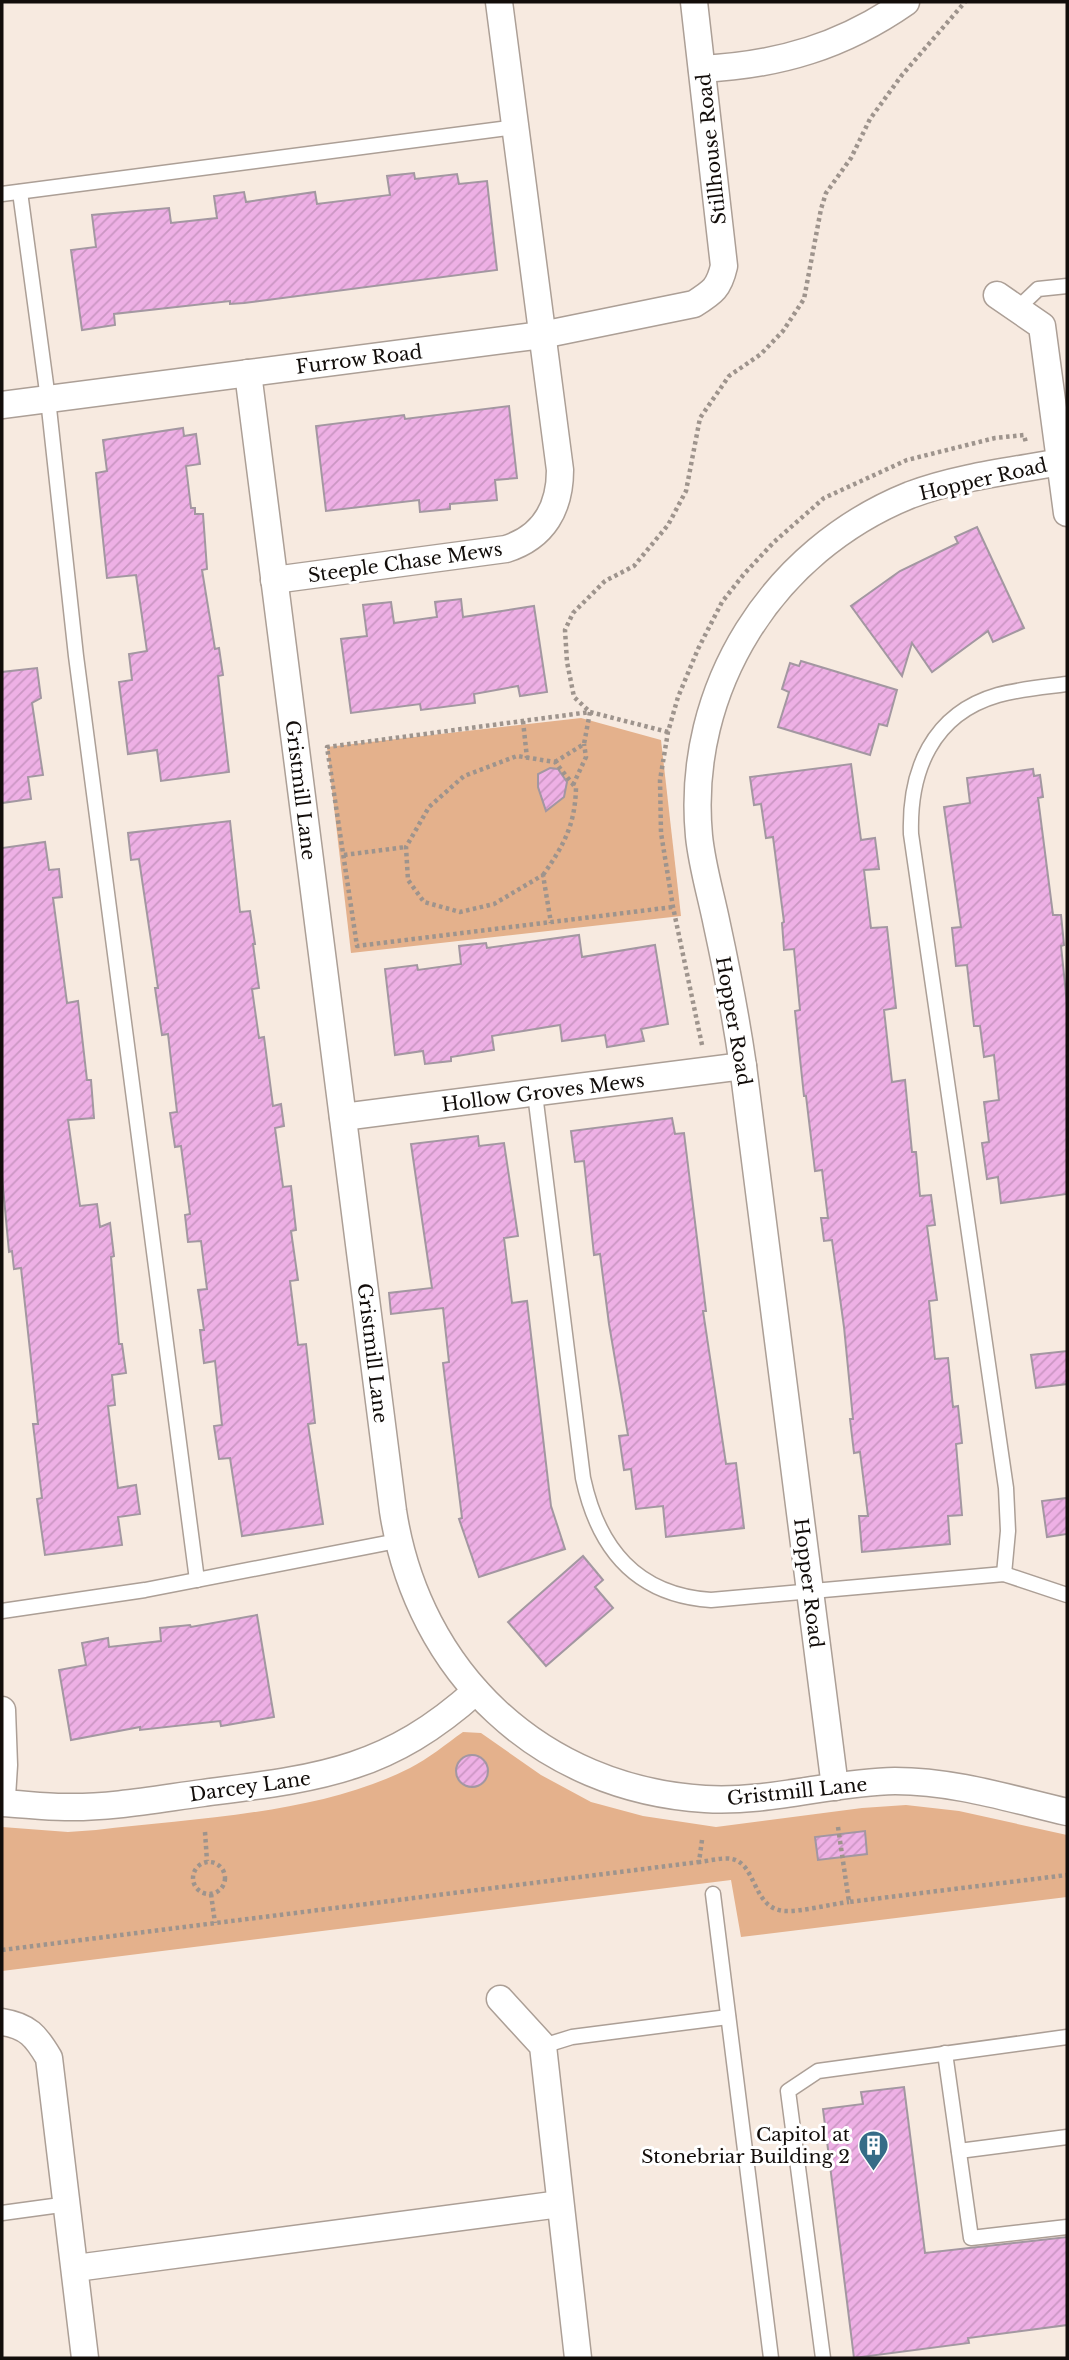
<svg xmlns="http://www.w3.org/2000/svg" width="1069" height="2360" font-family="'Libre Baskerville',serif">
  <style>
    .park { fill: #e4b18c }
    .building { fill: url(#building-hatch); stroke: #a397a1; stroke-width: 2 }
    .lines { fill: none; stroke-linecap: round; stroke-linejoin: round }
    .service-casing { stroke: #ac9f96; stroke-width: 17 }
    .minor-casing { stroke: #ac9f96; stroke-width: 29 }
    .path { stroke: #9e948d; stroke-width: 4.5; stroke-dasharray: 3.5 3.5; stroke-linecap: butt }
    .service { stroke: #fff; stroke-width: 14 }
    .minor { stroke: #fff; stroke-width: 26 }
    .labels { text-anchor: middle; stroke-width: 6; stroke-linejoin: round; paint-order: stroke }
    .street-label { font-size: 19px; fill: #120d0a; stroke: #fff }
    .poi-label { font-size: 19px; fill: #120d0a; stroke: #fff; text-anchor: end }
  </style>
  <defs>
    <pattern id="building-hatch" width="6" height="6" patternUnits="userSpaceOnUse" patternTransform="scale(1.75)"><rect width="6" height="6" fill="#eeb0e5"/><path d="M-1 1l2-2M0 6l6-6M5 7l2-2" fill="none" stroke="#cb96c3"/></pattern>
  </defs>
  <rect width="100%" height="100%" fill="#f7eae0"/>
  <g class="park">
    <polygon points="581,718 661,740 681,916 351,953 327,747"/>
    <path d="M463,1732L481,1733L541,1775L591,1802L643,1816L716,1827L862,1808L906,1805L959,1811L1067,1835V1897L741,1937L731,1880L2,1971V1827L68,1832L96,1830C196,1818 320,1814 410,1768C428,1759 446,1744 463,1732Z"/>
  </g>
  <g class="building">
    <polygon points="414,173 415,179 457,174 459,184 487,181 497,270 244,303 230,304 230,301 114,314 115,325 82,330 71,250 96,247 92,215 169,208 171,223 217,218 214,196 244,192 246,202 315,192 317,204 390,195 387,176"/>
    <polygon points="509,406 517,478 495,480 497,500 450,504 450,509 420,512 419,500 326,511 316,426 404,415 405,419"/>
    <polygon points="183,428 184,436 196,434 200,464 186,466 191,508 195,508 195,514 203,514 207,569 202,570 215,649 219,648 223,675 218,676 229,772 161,781 157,750 128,754 119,682 132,680 129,654 147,651 136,575 107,578 96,473 107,471 103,440"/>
    <polygon points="977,527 1024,628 993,642 988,631 932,672 912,643 902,676 851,606 900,571 958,543 955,537"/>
    <polygon points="461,599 463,617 534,606 547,692 520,696 518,686 474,694 475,703 421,710 420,704 351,713 341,639 367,636 363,605 391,602 394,623 437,617 435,602"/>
    <polygon points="801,661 897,690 887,726 879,724 870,755 778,727 789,692 782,689 790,663 799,666"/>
    <polygon points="37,668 41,698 32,703 43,775 28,777 31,799 2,803 2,672"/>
    <polygon points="851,764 861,840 875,838 879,869 864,870 871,928 887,927 896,1008 884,1010 892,1082 905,1080 912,1152 916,1152 920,1196 931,1195 935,1225 927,1226 937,1300 929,1301 935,1359 948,1358 953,1407 958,1406 962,1443 956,1444 962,1515 948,1516 950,1544 862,1552 859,1516 868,1516 860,1452 854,1453 850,1419 853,1419 844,1327 832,1240 824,1241 821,1218 828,1218 822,1170 815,1171 806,1096 804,1096 795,1011 800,1010 794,949 784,950 782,923 784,922 773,837 766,838 761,804 754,805 750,777"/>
    <polygon points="550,768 558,769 567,782 564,797 546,811 538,787 538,774"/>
    <polygon points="1033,769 1034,776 1040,775 1043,797 1038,798 1053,915 1061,915 1064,945 1061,946 1067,1003 1067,1194 1001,1203 998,1177 987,1179 982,1143 989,1142 984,1102 999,1100 994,1055 984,1057 980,1026 974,1026 967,965 956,966 952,928 961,927 944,807 970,803 967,778"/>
    <polygon points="230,821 240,912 250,911 255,944 253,944 259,988 252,989 259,1038 264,1037 272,1098 273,1106 281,1104 284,1126 275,1128 283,1187 291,1186 296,1230 291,1231 298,1280 290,1281 298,1345 306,1344 315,1423 308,1424 323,1524 242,1536 230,1458 219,1459 214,1426 222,1425 215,1361 204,1363 200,1330 204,1330 198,1290 207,1289 201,1241 188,1242 185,1215 190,1214 181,1146 175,1147 170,1113 177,1112 168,1034 162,1035 155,988 158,988 139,859 131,860 128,833"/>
    <polygon points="45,842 49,870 59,869 62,897 53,898 67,1003 78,1001 87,1080 91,1080 94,1118 68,1120 80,1206 97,1204 100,1227 110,1223 114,1256 111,1257 119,1344 122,1344 126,1373 112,1375 115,1405 108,1406 118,1488 136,1485 140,1514 118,1517 122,1545 45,1555 37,1499 42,1498 33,1424 38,1424 21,1268 14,1269 12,1251 9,1252 2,1176 2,848"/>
    <polygon points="579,935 582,957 655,945 668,1024 641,1029 644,1041 607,1047 605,1035 562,1041 560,1025 492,1036 494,1050 451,1057 451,1061 425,1064 423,1051 395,1055 385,969 417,965 418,970 461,964 459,946 486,943 487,948"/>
    <polygon points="672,1118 675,1134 684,1133 706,1311 703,1311 726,1464 736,1463 744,1528 666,1537 663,1506 636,1509 631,1469 624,1470 619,1436 628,1435 609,1324 600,1254 594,1255 584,1161 575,1162 571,1131"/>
    <polygon points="478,1136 479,1146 504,1143 518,1236 504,1238 512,1303 527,1301 551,1506 565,1549 479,1577 459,1519 462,1518 443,1363 449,1362 443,1308 391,1314 389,1293 432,1288 411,1144"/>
    <polygon points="1067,1351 1067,1384 1036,1388 1031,1355"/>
    <polygon points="1067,1498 1067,1534 1047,1537 1042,1501"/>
    <polygon points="583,1556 603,1580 595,1587 613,1608 546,1666 508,1622"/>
    <polygon points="257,1615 274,1717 221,1726 220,1721 140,1730 140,1727 71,1740 59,1670 86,1665 82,1643 108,1638 109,1647 161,1641 160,1628 190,1625 191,1627"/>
    <circle cx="472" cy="1771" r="16"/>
    <polygon points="865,1831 867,1854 818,1860 815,1837"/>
    <polygon points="904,2087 925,2253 1067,2237 1067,2325 968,2338 969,2343 854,2358 823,2109 863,2104 861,2092"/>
  </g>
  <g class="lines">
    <defs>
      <g id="service">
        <polyline points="20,192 48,399 76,656 197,1580"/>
        <polyline points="2,194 516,127"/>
        <polyline points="1017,309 1038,289 1067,286"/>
        <path d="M535,1094L583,1478C598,1548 636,1595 711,1600L1004,1574L1067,1595"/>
        <path d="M1004,1574L1008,1531L1006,1488L911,834C909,771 932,714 998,695C1020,689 1044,687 1067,684"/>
        <polyline points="2,1611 145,1590 397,1541"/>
        <polyline points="713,1894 771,2358"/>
        <polyline points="543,2046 572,2037 728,2017"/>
        <polyline points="945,2053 971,2238 1067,2227"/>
        <polyline points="959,2151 1067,2137"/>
        <polyline points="2,2213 68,2204"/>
        <polyline points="823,2358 788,2091 818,2071 1067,2037"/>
      </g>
      <g id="minor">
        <path d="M702,69C779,65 843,46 906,2"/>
        <polyline points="997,295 1042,326 1067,513"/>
        <path d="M248,373L393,1511C418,1673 541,1789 705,1799C769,1803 832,1782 895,1781C954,1781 1011,1799 1067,1812"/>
        <path d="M2,405L542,335L694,304C713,292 719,288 724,266L694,2"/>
        <path d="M274,580L506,549C544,537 560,508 560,470L499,2"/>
        <polyline points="343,1117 743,1066"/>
        <polyline points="2,1710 4,1765 2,1797"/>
        <path d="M835,1787L743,1066C736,1018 727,971 717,925C711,895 702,866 699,836C685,688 773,550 910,495C958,477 1011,471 1061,462"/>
        <path d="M2,1803C23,1804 44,1807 65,1807C111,1808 158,1799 203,1793C317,1778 386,1772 476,1691"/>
        <polyline points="500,1999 543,2046 578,2358"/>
        <path d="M2,2022C28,2026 36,2036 49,2058L85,2358"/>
        <polyline points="76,2268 560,2204"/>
      </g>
    </defs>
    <use href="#service" class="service-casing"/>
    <use href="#minor" class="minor-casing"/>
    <g class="path">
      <polyline points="523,721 527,758"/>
      <polyline points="668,732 590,712 327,747 357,946 673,907"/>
      <polyline points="555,762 584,744 590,712 574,697 567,662 565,630 573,613 605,581 634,566 668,525 686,491 700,418 729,376 761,354 783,331 804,299 821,209 826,193 851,158 870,119 902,75 965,2"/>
      <polyline points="573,785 586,757 584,744"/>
      <polyline points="344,855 406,847"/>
      <path d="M543,875C564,845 575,825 576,788L555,762L517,756L464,776L429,807L406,847L408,880L424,902L460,912L494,904L543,875L551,923"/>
      <polyline points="702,1045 673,907 661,833 660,780 668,732 678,697 698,649 722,602 744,574 774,542 824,498 907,460 995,438 1024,435 1026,443"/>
      <polyline points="838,1827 849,1902 1067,1875"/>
      <polyline points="205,1832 207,1861"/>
      <path d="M702,1840L699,1862C709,1861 723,1857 732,1859C757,1864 752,1908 784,1911C801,1912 831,1904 849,1902"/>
      <circle cx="209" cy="1878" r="16"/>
      <polyline points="211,1894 215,1923"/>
      <polyline points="2,1950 699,1862"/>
    </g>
    <use href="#service" class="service"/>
    <use href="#minor" class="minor"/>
  </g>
  <defs>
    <symbol id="building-pin" viewBox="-11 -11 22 30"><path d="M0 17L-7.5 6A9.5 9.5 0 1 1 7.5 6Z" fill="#356c87" stroke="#fff"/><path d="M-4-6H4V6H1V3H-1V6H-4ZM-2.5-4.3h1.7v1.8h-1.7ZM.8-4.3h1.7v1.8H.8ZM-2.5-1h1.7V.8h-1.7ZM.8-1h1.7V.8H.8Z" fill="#fff"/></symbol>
  </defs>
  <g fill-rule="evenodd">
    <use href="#building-pin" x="856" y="2128" width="35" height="47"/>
  </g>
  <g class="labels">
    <g class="street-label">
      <text transform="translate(711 149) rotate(-96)" y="7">Stillhouse Road</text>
      <text transform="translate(359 359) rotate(-7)" y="7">Furrow Road</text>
      <text transform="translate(983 479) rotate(-13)" y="7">Hopper Road</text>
      <text transform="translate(405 562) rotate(-8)" y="7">Steeple Chase Mews</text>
      <text transform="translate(301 790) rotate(83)" y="7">Gristmill Lane</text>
      <text transform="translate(734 1021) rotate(80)" y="7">Hopper Road</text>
      <text transform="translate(543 1092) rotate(-7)" y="7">Hollow Groves Mews</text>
      <text transform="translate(373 1353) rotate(83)" y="7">Gristmill Lane</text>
      <text transform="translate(809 1583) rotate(83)" y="7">Hopper Road</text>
      <text transform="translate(250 1786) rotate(-8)" y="7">Darcey Lane</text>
      <text transform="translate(797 1791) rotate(-6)" y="7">Gristmill Lane</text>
    </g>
    <g class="poi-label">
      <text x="850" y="2141">Capitol at<tspan x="850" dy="22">Stonebriar Building 2</tspan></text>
    </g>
  </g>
  <rect width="1069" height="2360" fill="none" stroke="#120d0a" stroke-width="7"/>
</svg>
